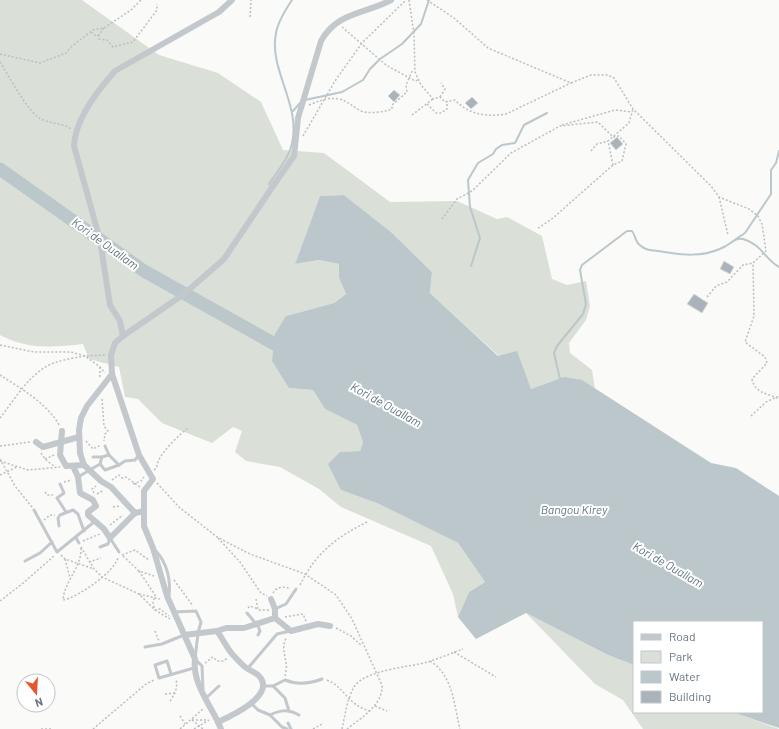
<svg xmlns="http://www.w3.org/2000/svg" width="779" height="729" font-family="Barlow,sans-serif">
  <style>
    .green { fill: #dadfd7 }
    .water { fill: #bbc7cb }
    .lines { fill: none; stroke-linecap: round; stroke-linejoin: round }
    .stream { stroke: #bbc7cb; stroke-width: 2 }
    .river { stroke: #bbc7cb; stroke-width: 13 }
    .building { fill: #aab3b9; stroke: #dcdcda }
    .path { stroke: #bbbfc2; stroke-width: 1.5; stroke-dasharray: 2 2; stroke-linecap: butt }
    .service { stroke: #c3c8cc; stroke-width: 3 }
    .minor { stroke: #c3c8cc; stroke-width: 6 }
    .labels { text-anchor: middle; stroke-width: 4; stroke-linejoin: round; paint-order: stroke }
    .water-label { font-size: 12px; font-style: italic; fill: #60757c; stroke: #fff }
  </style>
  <rect width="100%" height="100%" fill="#fafaf8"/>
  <g class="green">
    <path d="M0,0H82L159,55L218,73L261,102L283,150L324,153L390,202L457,201L497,219L507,217L542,236L552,279L567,285L586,281L590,306L586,320L569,343L570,353L592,370L595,389C567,371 560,380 531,389L524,372L499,356L430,293L432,272L391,232L344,195L320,196L295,264L319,260L339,264V278L346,294L334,303L286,316L289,388L313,390L325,409L357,425L363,442L360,451L340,452L341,490L379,504L458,543L485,582L469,592L458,617L453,594L431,546L341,507L319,489L280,467L246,461L235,452L242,431L233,427L212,443L162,423L138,399L125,397L119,367L89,359L83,344C53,347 28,350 0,335Z"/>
    <polygon points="526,613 608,655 634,665 634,712 732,712 779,729 643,729 623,700 595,684"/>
  </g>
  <polygon class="water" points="344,195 391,232 432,272 430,293 498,356 517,351 531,389 564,377 582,380 711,463 736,468 779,496 779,728 732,712 762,712 762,622 634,622 634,665 608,655 526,613 476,639 458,617 469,592 485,582 458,543 379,504 341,490 328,464 340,452 360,451 363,442 357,425 325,409 313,390 289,388 272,361 275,334 286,316 334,303 346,294 339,278 339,264 319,260 295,264 320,196"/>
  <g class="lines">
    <g class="stream">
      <polyline points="305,100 342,92 363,80 370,69 380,59 402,44 421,24 429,0"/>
      <polyline points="293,111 300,103"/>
      <path d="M269,184C276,173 286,162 290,150C305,108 268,72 276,33C278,21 286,9 292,0"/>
      <polyline points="736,239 745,233 771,194 771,170 776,163 779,151"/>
      <polyline points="471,266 480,238 470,207 468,180 478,163 493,154 496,149 502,145 515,143 524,125 547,113"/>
      <path d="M560,379L554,353L557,346L583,314L586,304L580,270L582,265L627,231H632C636,236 635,243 641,246C646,251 652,250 658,251C681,255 703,258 724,247C731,244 735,237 743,239C760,243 766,260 779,267"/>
    </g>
    <polyline class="river" points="0,169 144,271 289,352"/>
  </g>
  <g class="building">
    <polygon points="394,90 400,95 394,102 388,96"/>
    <polygon points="472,97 478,103 471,109 465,103"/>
    <polygon points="617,137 623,144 616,150 610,143"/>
    <polygon points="724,261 734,267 730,274 720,269"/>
    <polygon points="694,294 708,303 702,313 687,304"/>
  </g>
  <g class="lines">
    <g class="path">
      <path d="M409,0L414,34L415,72L421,85L433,99L440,97L445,102L455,100C469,115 487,117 506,114L571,83"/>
      <path d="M427,0L454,18L488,48L571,83L591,75H608L614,78L633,109L711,186L719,197L749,209L758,216L762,224L766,251L753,263L754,316L745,342L765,357L767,363L752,379C755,394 768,393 779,399"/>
      <polyline points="250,17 251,0"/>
      <polyline points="342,27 386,65 415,81 418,80"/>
      <polyline points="104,28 99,35 99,39 107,40 113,47 133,42 157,10 157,4"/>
      <polyline points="91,32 96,36 99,35"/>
      <polyline points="0,54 40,63 66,53 72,46 93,30 104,28 131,10 141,0"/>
      <path d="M0,62C9,76 26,109 39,118C49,124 64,123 71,129"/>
      <polyline points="440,97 445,89 441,83"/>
      <polyline points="427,104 436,113 441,113 447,109 447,101"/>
      <path d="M309,105C319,101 328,97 339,99C348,101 353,107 361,111C368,114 385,112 392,109V105L407,92L406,85L413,69"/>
      <polyline points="412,115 433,99"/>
      <polyline points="562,125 615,110 632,112"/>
      <polyline points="303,136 335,81 362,43 406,0"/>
      <polyline points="591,151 597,144 608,141"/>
      <polyline points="613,165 608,141 629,123 633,109"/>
      <polyline points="719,197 728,235"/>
      <polyline points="442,219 457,199 472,191 511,153 560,126 598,122 613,137 619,136 626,144 622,161 613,165 553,218 537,229"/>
      <polyline points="707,297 716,286 727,282 743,265 753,263"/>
      <polyline points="0,345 34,352 71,352 85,356 105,355"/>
      <polyline points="100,367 100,377"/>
      <path d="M0,375C20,388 47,403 59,425"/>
      <polyline points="102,399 104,426 108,431 105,434 104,441"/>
      <polyline points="751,416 766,402 779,396"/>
      <path d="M0,418C14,400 28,376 49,365C60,360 73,358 85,356L100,367L105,373"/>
      <polyline points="86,441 93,449 101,445"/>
      <polyline points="0,446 30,442"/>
      <polyline points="41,453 45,459 55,467"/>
      <polyline points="0,459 15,486 32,507"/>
      <polyline points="45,459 54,455"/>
      <polyline points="0,461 28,470 60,467"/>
      <path d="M154,470C158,467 156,466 158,462C162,451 179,435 188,428"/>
      <polyline points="0,475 17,467"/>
      <polyline points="112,480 119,475 122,478 126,477 140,487"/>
      <polyline points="64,482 72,480"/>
      <path d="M157,483L179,507L217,537L250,554L305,574L336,595L352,619L382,685C383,705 362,717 347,729"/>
      <polyline points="133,484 141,481 144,477"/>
      <polyline points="45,492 47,495 53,495"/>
      <polyline points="94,493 92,489 96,486"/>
      <polyline points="97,494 104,490"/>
      <polyline points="113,507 120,506"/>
      <polyline points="44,520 50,515 55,515"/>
      <polyline points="110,525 123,515"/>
      <polyline points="218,538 240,562 261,593 267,596"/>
      <polyline points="83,541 100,534"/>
      <polyline points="81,547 94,569 102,577 139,594 155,610 170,619"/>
      <path d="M81,548C82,567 64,582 63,600C77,598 116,571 118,557"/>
      <polyline points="61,555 65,559 94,569"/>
      <polyline points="122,555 135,550 149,560"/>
      <polyline points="123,556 139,571 154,576"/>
      <polyline points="65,559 70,578"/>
      <polyline points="89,562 101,558"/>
      <polyline points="139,571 155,595 153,603 155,610 160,609 169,616"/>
      <polyline points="174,580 193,606"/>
      <path d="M300,585C316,553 335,538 367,522"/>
      <path d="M273,593L275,590C279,587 285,586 290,589"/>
      <polyline points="139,594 160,599"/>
      <polyline points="256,599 258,610 270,610"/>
      <polyline points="0,601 22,584 54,556"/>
      <polyline points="248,608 250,606 258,609"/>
      <polyline points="285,617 303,614 306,621"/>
      <polyline points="336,628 351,636 362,646"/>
      <polyline points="155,631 159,641"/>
      <polyline points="454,652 496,677"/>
      <path d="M430,661C453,675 454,705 460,729"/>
      <polyline points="205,663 213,657 217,661 223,661 228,658"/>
      <path d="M285,676C286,672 287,667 286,663C285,654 281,645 287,637"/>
      <path d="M327,680C345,687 347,705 370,711"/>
      <polyline points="165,694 175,693"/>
      <path d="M170,701C175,694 178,688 176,679"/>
      <polyline points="375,706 387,711"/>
      <polyline points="180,716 185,724"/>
      <polyline points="192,720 208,720"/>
      <polyline points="192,720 203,729"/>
      <polyline points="41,729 51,729"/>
      <polyline points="93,729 146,684 154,680"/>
      <polyline points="180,729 204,708"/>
      <polyline points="194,729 209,720"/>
      <polyline points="313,729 322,724"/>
      <path d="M342,729C345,716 347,699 354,687C364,670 410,667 428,662C440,658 452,653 463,649"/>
    </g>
    <g class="service">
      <polyline points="93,457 102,457"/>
      <polyline points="100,464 105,470 119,465 109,455"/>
      <polyline points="119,465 125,461 135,460 139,455"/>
      <polyline points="78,477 100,464 102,457 109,455 105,446"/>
      <polyline points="60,484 64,493 57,498 66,512"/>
      <polyline points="34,510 57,552 94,522"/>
      <polyline points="59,526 58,518 60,515 73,510 78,514 84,531"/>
      <polyline points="76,538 79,543"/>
      <polyline points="110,538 119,552"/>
      <polyline points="100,547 108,544 110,538"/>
      <path d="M156,551C167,563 171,580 169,596"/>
      <polyline points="25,561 40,553 52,542"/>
      <polyline points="275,609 286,604 296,589"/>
      <polyline points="174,612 196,611 201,622 198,633 195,659 202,666 203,689"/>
      <polyline points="247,613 258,626 260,631 258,635"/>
      <polyline points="145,647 162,644 184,635"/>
      <polyline points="248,668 277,634 290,631"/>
      <polyline points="171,674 167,661 155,665 159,678 194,668"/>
      <path d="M264,686H273L285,680C297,685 309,684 322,679"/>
      <polyline points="273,686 285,698 289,711"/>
      <polyline points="205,699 219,686"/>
      <path d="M252,704L258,710L270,715C280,710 288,709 299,715"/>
      <polyline points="270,715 282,727 287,729"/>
      <polyline points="288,723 291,729"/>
    </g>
    <g class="minor">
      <path d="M123,336L120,321L110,305L100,240L74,146C75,119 98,90 115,71L219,12L232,0"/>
      <polyline points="112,374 87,406 81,418 79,430 80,453 84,465 101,481 111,487 135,513 144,511"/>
      <polyline points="62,431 60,455 66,466 84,465"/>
      <polyline points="36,442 43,447 79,437"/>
      <polyline points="73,466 78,477 80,493 93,500 96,506 88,512 88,515 104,529 110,538 135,513"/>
      <polyline points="275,618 291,631 318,624 330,626"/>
      <polyline points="217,631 226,628 244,628 275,618 275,609 271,599"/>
      <path d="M184,635L217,631C223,639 227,649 234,656C238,660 241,664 245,667C250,671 256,672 260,677C275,696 231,716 218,722"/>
      <path d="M221,729C212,706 192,685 195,659L167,596L153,548L144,526V491L153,479L139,455L112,374L111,355L115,343L123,336L184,294L224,259L273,186L294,156L298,118L321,41C337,12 365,14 391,0"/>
    </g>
  </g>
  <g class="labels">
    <g class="water-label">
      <text transform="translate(105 244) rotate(36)" y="4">Kori de Ouallam</text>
      <text transform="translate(386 405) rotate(29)" y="4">Kori de Ouallam</text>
      <text x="574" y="514">Bangou Kirey</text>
      <text transform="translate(668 565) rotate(30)" y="4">Kori de Ouallam</text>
    </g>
  </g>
  <rect x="633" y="621" width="130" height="92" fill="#ffffff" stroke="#c1c8cd"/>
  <rect x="641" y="634" width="20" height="6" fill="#c3c8cc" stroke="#c1c8cd"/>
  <text x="669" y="641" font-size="12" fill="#657683">Road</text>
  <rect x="641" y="651" width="20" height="12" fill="#dadfd7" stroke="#c1c8cd"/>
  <text x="669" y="661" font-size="12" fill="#657683">Park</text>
  <rect x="641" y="671" width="20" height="12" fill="#bbc7cb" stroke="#c1c8cd"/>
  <text x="669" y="681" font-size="12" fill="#657683">Water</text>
  <rect x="641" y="691" width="20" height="12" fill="#aab3b9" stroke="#c1c8cd"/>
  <text x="669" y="701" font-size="12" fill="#657683">Building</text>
  <g transform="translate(36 693) rotate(162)"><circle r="19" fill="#ffffff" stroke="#c1c8cd"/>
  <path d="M0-3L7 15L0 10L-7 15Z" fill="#e4572e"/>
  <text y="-6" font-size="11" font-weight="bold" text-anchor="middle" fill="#657683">N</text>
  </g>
</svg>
